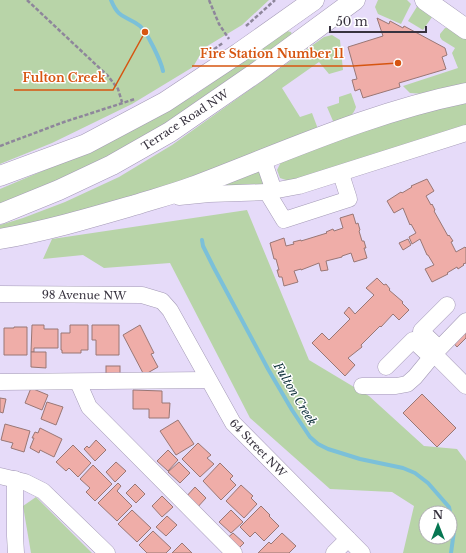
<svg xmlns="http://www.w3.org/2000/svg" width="466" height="553" font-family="'Libre Baskerville',serif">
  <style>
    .green { fill: #b8d4a8; fill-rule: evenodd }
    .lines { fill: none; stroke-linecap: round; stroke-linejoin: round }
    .stream { stroke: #7bc0d9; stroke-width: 4 }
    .building { fill: #efada8; stroke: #997775 }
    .minor-casing { stroke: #a49ab6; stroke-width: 17 }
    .major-casing { stroke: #a49ab6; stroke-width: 21 }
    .path { stroke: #8e869b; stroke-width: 2.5; stroke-dasharray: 4 2; stroke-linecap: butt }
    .minor { stroke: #fff; stroke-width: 16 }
    .major { stroke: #fff; stroke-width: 20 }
    .labels { text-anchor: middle; stroke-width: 3; stroke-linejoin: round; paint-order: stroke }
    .street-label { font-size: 11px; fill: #38333f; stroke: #fff }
    .water-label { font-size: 12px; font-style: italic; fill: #0f313b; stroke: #fff }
    .leader { fill: none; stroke: #d65511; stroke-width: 1.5 }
    .callout-dot { fill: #d65511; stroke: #fff; stroke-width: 1.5 }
    .callout-label { font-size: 12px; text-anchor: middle; font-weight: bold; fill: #d65511; stroke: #fff; stroke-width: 3; stroke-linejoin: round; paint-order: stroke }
  </style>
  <rect width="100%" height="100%" fill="#e6dbf9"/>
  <g class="green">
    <polygon points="0,0 269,0 242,25 204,48 193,67 132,104 52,143 0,164"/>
    <polygon points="378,0 407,0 411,4 401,24 378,14 375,7"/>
    <polygon points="418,5 432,17 423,30 408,21"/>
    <polygon points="445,28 448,28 466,39 466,85 424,94 410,93 403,86 458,68 452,53 455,48 442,40 440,37 440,34"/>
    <polygon points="287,31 291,32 292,35 200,103 97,165 0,206 0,189 106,144 195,95 281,34"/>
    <polygon points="332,35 340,40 343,70 329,74 319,62 282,88 300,117 312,113 318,129 182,182 0,233 0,225 23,218 65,202 119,177 172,145 324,37"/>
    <path d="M351,93L356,107C353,117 343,124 333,121L327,107L339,103V97Z"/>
    <polygon points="466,101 466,126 289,181 280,178 277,170 281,162 360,131"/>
    <polygon points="260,170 265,185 225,188 224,184"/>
    <path d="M247,210L309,360L369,396L424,446L457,449L466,461V553H403L414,506L392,492L330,489L250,418L170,263L104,268L83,255L43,259L52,239ZM426,513H450V537H426Z"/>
    <polygon points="36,497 92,553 31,553 23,506"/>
  </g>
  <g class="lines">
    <g class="stream">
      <path d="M111,0C119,20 126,15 140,26C147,32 161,61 163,71"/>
      <polyline points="202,240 203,246 214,268 268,369 292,410 310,437 318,444 328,449 360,459 403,468 415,473 428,483 449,507 454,531 451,553"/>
    </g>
  </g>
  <g class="building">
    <polygon points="377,18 389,24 390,21 403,28 404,26 445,48 447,55 442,57 446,69 399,83 400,87 363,98 360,89 355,91 352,80 357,79 348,47 383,36"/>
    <polygon points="427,179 434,191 426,196 431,205 432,204 435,210 434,211 448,236 449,235 453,241 451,242 456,252 465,247 466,248 466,263 463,264 464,265 458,269 457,267 447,273 448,274 432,282 425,269 434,265 428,255 427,255 420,239 412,244 409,237 416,233 411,224 410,225 403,208 394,213 387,201 401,192 402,193 412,187 411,186"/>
    <polygon points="353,214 356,224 358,223 360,230 359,231 362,241 364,241 366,248 364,248 367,258 354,262 351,253 342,256 342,257 326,261 328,270 321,271 319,263 301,270 301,269 294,271 298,282 284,286 282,277 279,277 277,270 279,270 276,259 274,259 270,243 284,238 286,246 294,244 293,242 301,240 301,241 327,233 326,232 333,229 334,231 343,228 340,218"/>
    <polygon points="408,239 411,245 403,250 399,243"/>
    <polygon points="377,278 384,285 386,284 390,289 389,290 403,302 402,303 409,310 399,320 393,314 381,327 380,326 361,345 362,347 348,358 355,365 345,376 312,343 322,333 329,340 350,319 344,313 349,307 355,314 374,295 366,288"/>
    <polygon points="32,325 44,325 44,329 58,329 58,348 34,348 34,352 31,352"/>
    <polygon points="70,325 88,325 88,350 81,350 81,353 62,353 62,350 61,350 61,333 70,333"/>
    <polygon points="92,325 119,325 119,355 96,355 96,340 92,340"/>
    <polygon points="140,325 154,353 151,354 158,367 144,375 123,335"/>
    <polygon points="14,327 27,327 27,355 4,355 4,328 14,328"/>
    <polygon points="461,329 466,333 466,338 457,347 450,339"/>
    <polygon points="31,352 46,352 46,368 31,367"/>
    <rect x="106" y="366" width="14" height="10"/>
    <polygon points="31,388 48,395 42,410 25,403"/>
    <polygon points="133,390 162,391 162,403 170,403 169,418 149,418 149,409 133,409"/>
    <polygon points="422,394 456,428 437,447 403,413"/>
    <polygon points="0,398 6,399 3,413 0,412"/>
    <polygon points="47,402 63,407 56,425 41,419"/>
    <polygon points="178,420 194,444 176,455 160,431"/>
    <polygon points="5,424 30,431 24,452 11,448 13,443 1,440"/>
    <polygon points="40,428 62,439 54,457 40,450 39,453 30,448 34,438 32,438 35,432 38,433"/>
    <polygon points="96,440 106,450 95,461 84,449 87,446 89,448"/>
    <polygon points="198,443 211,455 207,458 214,464 200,477 182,459"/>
    <polygon points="73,445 91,463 78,477 69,468 66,471 56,462"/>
    <polygon points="168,450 178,460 168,471 157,461"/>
    <polygon points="116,462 126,471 115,482 106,472"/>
    <polygon points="179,462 190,473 180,483 168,472"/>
    <polygon points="220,463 233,476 230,479 236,485 221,500 203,481"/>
    <polygon points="93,465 112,484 95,501 86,492 90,488 80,479"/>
    <polygon points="118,483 121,486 117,491 132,506 117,521 98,503"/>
    <polygon points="135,484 145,494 136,503 126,493"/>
    <polygon points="241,485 253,496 251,498 257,504 244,518 226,501"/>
    <polygon points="195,487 206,498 195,510 184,499"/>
    <polygon points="162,496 173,507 162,517 152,506"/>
    <polygon points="261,506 270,515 269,516 279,526 264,541 255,532 250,537 240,527"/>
    <polygon points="132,510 151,528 137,542 118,524"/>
    <polygon points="231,510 243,522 231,533 219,522"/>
    <polygon points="167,516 177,525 166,536 156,527"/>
    <polygon points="153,531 171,548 166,553 147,553 139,545"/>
    <polygon points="233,533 244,543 235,552 224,541"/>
    <polygon points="282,533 296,546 289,553 258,553 269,542 271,544"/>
    <polygon points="182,543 192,553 172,553"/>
  </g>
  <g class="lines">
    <defs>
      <g id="minor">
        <polyline points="263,159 274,191"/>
        <polyline points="267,192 284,220 349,199 341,174"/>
        <polyline points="179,197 209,194 267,192 299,186 466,133"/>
        <polyline points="0,294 142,295 162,301 170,310 233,423 362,553"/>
        <polyline points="439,348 421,331 447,305"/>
        <polyline points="434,354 466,386"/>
        <polyline points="386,367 413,340 431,357"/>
        <polyline points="0,382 208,380"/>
        <polyline points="78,382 89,407 234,553"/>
        <polyline points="362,386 396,386 407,384 415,377 434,354 466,321"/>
        <polyline points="0,476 25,482 43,491 107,553"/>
        <polyline points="15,479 15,536 16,553"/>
        <polyline points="334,553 348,539"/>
      </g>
      <g id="major">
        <polyline points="425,0 466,29"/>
        <polyline points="0,176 86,144 165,102 239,53 314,0"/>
        <polyline points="0,214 59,190 112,165 170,132 257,72 355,0"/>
        <path d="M0,239C46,231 90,218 135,205C154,199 173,194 192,187C282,153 371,112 466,93"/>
      </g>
    </defs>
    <use href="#minor" class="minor-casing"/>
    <use href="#major" class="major-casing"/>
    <g class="path">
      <polyline points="27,0 108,76 118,89 122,102"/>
      <polyline points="209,0 219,24 229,39"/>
      <polyline points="246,26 275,0"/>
      <polyline points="204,56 223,43"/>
      <polyline points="0,146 64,122 135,99"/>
    </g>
    <use href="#minor" class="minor"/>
    <use href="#major" class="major"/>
  </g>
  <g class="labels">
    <g class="street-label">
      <text transform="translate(185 120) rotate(-33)" y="4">Terrace Road NW</text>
      <text transform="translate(84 295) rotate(1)" y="4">98 Avenue NW</text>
      <text transform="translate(258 448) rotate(46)" y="4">64 Street NW</text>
    </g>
    <g class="water-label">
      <text transform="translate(295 394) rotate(59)" y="4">Fulton Creek</text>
    </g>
  </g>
  <path class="leader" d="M398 63L353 66H192M145 32L113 90H14"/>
  <g class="callout-dot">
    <circle cx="398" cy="63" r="4"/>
    <circle cx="145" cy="32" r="4"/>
  </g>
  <g class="callout-label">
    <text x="272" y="58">Fire Station Number 11</text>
    <text x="64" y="82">Fulton Creek</text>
  </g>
  <g transform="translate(438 525)"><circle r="19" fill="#ffffff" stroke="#afadb2"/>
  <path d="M0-3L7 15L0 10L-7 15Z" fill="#067752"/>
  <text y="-6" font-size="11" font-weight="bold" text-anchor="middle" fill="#38333f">N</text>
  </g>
  <path d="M330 26v6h96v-6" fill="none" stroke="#38333f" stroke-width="2"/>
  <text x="336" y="26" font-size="12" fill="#38333f" stroke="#ffffff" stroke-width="3" paint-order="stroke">50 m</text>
</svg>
